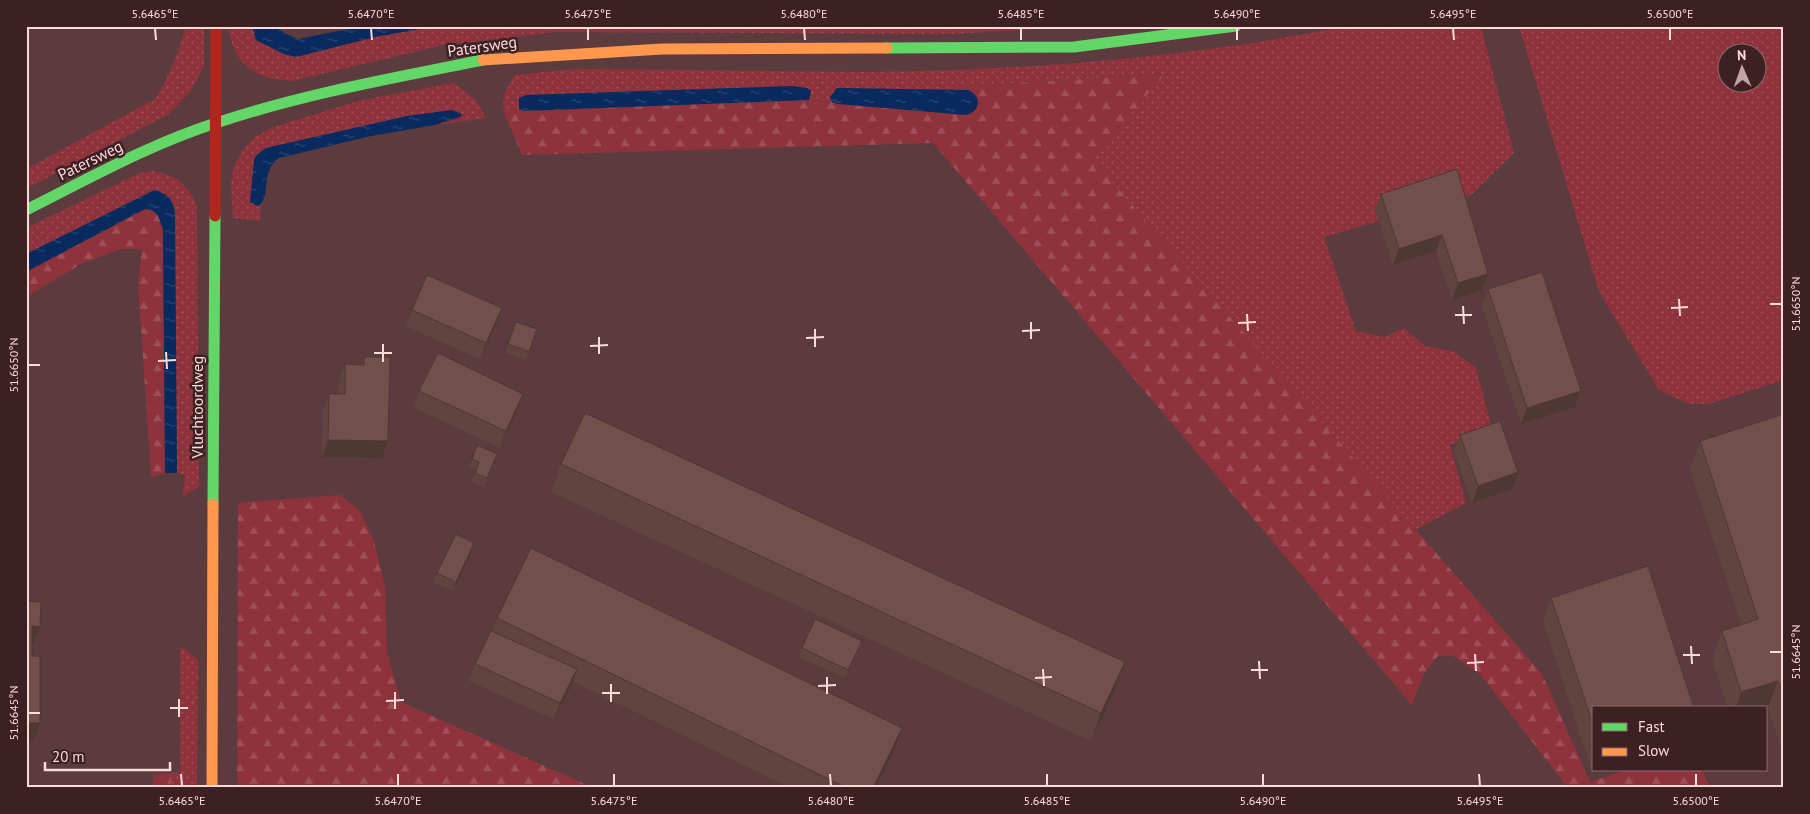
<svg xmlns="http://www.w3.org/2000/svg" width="1810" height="814" font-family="'PT Sans',sans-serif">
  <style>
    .grass { fill: url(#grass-dots); fill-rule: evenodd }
    .forest { fill: url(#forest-firs) }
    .water { fill: url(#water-ripples) }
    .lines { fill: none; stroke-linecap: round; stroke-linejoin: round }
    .fast { stroke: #63d668; stroke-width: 11 }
    .slow { stroke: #ff974d; stroke-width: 11 }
    .jam { stroke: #b3261e; stroke-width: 11 }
    .wall { fill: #614440 }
    .shaded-wall { fill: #4f3734 }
    .building { fill: #714f4a; stroke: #4f3734 }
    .ticks { fill: none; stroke: #fadbdb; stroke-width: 2 }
    .labels { text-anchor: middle; stroke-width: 5; stroke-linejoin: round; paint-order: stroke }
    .street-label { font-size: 16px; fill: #fadbdb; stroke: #3d2122 }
    .neatline { fill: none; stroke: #fadbdb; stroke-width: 2 }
    .ticks-label { font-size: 12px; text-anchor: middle; fill: #fadbdb }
  </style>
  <defs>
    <pattern id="grass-dots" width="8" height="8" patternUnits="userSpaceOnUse" patternTransform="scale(1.25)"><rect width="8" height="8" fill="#8e323c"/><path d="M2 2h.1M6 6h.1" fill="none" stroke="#9f4f58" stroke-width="1.8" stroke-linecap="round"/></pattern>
    <pattern id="forest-firs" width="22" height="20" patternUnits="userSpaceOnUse" patternTransform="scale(1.25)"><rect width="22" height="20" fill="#8e323c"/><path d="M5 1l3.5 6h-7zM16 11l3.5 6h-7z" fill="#9f4f58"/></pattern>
    <pattern id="water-ripples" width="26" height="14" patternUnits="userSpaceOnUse" patternTransform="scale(1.25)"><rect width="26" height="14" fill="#082a5e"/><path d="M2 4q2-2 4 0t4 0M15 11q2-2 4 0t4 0" fill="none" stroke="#2d4874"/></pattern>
  </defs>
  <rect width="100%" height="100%" fill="#5c3b3e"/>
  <g class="grass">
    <path d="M186,26H204V66L190,92L169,114L26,189V169L155,99C170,76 178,53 186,26Z"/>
    <path d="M228,26H252L256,40L284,54L296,57L375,37L436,26H1092L953,34L556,32L444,45L292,81C255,80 233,64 228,26Z"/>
    <path d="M1348,26H1479L1482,31L1514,153L1472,194L1324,237L1356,331L1384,337L1404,328L1425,346L1455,352L1476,368L1491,425L1450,445L1466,503L1415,530L1091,159L1164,74L954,87L953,90L838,88L830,96L832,102L808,100L792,86L526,95L520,109L505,115C500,98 506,89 515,75L574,69C700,68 827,75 953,70C1085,65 1217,52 1348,26Z"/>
    <path d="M1519,26H1784V380L1708,404H1689L1659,390L1599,292ZM1758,52V82H1728V52Z"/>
    <polygon points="454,83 475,99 486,118 435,125 459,119 461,113 457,111 407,116 266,148 256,155 254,160 251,202 258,206 261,205 260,221 233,218 231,184 234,166 243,150 255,137 271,128 361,100"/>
    <path d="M154,171C177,175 188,185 197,206L199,486L183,497L185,475L177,473L174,204L168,196L151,191L26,254V228L140,173Z"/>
    <polygon points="180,646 198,660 197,788 171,788 171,773 180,772"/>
  </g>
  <g class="forest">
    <polygon points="1165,74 1092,159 1542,674 1590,782 1627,770 1702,770 1710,788 1568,788 1480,674 1453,656 1438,656 1424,673 1412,705 933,143 522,155 505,115 520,109 808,100 966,115 968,90 953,90 954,87"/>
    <path d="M145,209C158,209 160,220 163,230L165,473L151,477L138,283L142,249H121L81,264L26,297V272Z"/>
    <polygon points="340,495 360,511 374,541 385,587 387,653 401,702 594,788 237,788 238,503"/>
    <polygon points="171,773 171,788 153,788 153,775"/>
  </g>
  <g class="water">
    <polygon points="252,26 277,26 284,33 298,39 363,26 436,26 375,37 296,57 284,54 256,40"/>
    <polygon points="792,86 807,88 811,91 809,100 524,111 519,109 519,98 526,95"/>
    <path d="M837,88L968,90C982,96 981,111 966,115L838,104L832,102L830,97Z"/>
    <path d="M452,110L461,114L462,116L435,125L371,136L279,158C259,171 273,197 258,206L250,202L254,160L256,156L266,148L407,116Z"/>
    <path d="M155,190C168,194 173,200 175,213L177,473H165L163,230C160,220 158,209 145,209L26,272V254Z"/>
  </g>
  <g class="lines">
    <g class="fast">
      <polyline points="887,48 1074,47 1236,26"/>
      <path d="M26,210C88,179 150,144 216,123C303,94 393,78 483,60"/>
      <polyline points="213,504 215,216"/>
    </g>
    <g class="slow">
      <polyline points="483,60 662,49 887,48"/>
      <polyline points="212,788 213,504"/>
    </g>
    <polyline class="jam" points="215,216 216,26"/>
  </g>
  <g class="wall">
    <polygon points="1457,169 1482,290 1452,300 1436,251 1393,265 1375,210 1381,194"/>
    <polygon points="1488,289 1581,391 1575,407 1521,424 1482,305"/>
    <polygon points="502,308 496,325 480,359 406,326 412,310"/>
    <polygon points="516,322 537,329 526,360 505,353"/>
    <polygon points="364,357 388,441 382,458 322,457 323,411 329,394 339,394 339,381 345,364 361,365"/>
    <polygon points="419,391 523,394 517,410 500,448 413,407"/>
    <polygon points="1784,414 1784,756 1768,708 1728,708 1712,659 1722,631 1741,624 1690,469 1700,441"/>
    <polygon points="1460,435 1518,472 1512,489 1472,503 1454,451"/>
    <polygon points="472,459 494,463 484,487 471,482 476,470 469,467"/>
    <polygon points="561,464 1125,662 1115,690 1091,741 551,492"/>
    <polygon points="474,543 453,591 434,582 437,573"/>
    <polygon points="1551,598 1594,708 1594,770 1595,770 1592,771 1543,621"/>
    <polygon points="497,618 894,751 876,788 791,788 572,681 554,719 469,681 475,664 492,631"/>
    <polygon points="802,648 858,649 845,678 799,657"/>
  </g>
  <g class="shaded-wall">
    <polygon points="1442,235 1436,251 1393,265 1399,249"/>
    <polygon points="1488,274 1482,290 1452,300 1458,283"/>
    <polygon points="502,308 496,325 480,359 486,343"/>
    <polygon points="1581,391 1575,407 1521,424 1527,408"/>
    <polygon points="523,394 517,410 500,448 506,431"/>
    <polygon points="328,440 388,441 382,458 322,457"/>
    <polygon points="1518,472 1512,489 1472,503 1478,486"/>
    <polygon points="474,543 471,552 453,591 456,582"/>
    <polygon points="32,626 40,627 34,643 26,643"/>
    <polygon points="1125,662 1115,690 1091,741 1101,713"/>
    <polygon points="577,669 571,686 554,719 560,703"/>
    <polygon points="1778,681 1768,708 1766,709 1766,708 1736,708 1741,692"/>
    <polygon points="26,723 40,723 34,740 26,740"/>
    <polygon points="902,728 894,751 876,788 873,788"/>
  </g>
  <g class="building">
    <polygon points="1457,169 1488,274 1458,283 1442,235 1399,249 1381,194"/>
    <polygon points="1542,272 1581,391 1527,408 1488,289"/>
    <polygon points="427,275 502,308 486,343 412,310"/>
    <polygon points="516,322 537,329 529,352 508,344"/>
    <polygon points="438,353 523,394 506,431 419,391"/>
    <polygon points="364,357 390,357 388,441 328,440 329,394 345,394 345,364 364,365"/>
    <polygon points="585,413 1125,662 1101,713 561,464"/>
    <polygon points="1784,414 1784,697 1778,681 1741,692 1722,631 1758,619 1700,441"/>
    <polygon points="1500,421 1518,472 1478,486 1460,435"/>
    <polygon points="477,445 497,454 487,478 475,473 479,462 472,459"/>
    <polygon points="456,534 474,543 456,582 437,573"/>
    <polygon points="531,548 902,728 873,788 847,788 497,618"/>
    <polygon points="1648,566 1694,708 1594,708 1594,728 1551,598"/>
    <polygon points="26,601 41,602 40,627 32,626 32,656 40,656 40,723 26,723"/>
    <polygon points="815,619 862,641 848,670 802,648"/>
    <polygon points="491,631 577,669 560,703 475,664"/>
  </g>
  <path class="ticks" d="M155,28L156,40M371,28L372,40M588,28V40M804,28L805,40M1021,28V40M1237,28V40M1453,28L1454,40M1670,28V40M1679,299L1680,316M1770,304H1782M1463,306L1464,324M1671,308L1688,307M1247,314L1248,331M1455,315H1472M1031,322V339M1238,323L1256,322M815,329V347M1022,331L1040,330M599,337V354M806,338L824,337M383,344V362M590,346L608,345M166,352L167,369M374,353H392M158,361L176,360M28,365H40M1691,646L1692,664M1770,652H1782M1475,654L1476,671M1683,655H1700M1259,661L1260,679M1467,663L1484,662M1043,669L1044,686M1251,670H1268M827,677V694M1035,678L1052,677M611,684V702M818,686L836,685M395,692V709M602,693H620M179,699V717M386,701L404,700M170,708H188M28,713H40M181,774L182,786M398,774V786M614,774V786M830,774L831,786M1047,774V786M1263,774V786M1479,774L1480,786M1696,774V786"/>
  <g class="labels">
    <g class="street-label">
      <text transform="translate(482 46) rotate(-8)" y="6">Patersweg</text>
      <text transform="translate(90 160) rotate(-26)" y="6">Patersweg</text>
      <text transform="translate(197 407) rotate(-90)" y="6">Vluchtoordweg</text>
    </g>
  </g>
  <rect width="1810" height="814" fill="none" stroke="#3d2122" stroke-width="55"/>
  <rect x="1592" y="706" width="175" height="65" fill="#3d2122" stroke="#896b6c"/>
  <rect x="1602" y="723" width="25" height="8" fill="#63d668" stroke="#896b6c"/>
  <text x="1638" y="732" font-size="15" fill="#fadbdb">Fast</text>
  <rect x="1602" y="748" width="25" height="8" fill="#ff974d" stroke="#896b6c"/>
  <text x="1638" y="756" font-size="15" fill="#fadbdb">Slow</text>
  <g transform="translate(1742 68) rotate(358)"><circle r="24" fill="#3d2122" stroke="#896b6c"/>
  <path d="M0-4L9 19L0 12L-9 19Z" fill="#c3a3a4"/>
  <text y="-8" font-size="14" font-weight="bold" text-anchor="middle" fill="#fadbdb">N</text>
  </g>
  <path d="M45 762v8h125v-8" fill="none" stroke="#fadbdb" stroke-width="2.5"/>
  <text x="52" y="762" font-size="15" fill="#fadbdb" stroke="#3d2122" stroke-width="4" paint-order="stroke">20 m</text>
  <rect x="28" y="28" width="1754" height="758" class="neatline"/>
  <g class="ticks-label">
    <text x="155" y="18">5.6465°E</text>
    <text x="371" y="18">5.6470°E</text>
    <text x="588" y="18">5.6475°E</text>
    <text x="804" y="18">5.6480°E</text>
    <text x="1021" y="18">5.6485°E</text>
    <text x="1237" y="18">5.6490°E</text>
    <text x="1453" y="18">5.6495°E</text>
    <text x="1670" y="18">5.6500°E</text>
    <text transform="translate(1796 304) rotate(-90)" y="4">51.6650°N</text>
    <text transform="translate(14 365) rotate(-90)" y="4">51.6650°N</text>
    <text transform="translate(1796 652) rotate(-90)" y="4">51.6645°N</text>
    <text transform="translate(14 713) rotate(-90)" y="4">51.6645°N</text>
    <text x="182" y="805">5.6465°E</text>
    <text x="398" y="805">5.6470°E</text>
    <text x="614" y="805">5.6475°E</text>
    <text x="831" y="805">5.6480°E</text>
    <text x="1047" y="805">5.6485°E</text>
    <text x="1263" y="805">5.6490°E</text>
    <text x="1480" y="805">5.6495°E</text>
    <text x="1696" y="805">5.6500°E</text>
  </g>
</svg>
